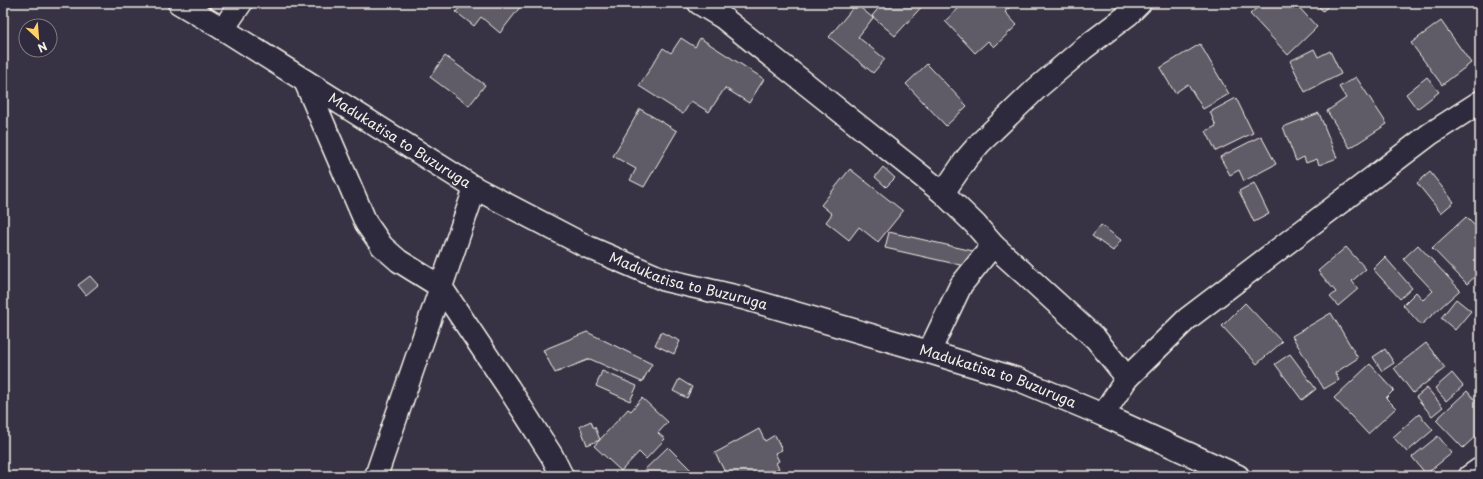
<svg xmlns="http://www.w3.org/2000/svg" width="1483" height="479" font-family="'Playpen Sans',sans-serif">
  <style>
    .building { fill: #5f5c67; stroke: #f4f1e8 }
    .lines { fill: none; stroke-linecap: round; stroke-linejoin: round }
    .minor-casing { stroke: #f4f1e8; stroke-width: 25 }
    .major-casing { stroke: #f4f1e8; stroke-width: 25 }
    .minor { stroke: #2f2a3d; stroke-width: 22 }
    .major { stroke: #2f2a3d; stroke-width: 22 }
    .labels { text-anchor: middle; stroke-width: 3.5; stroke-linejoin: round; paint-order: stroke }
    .street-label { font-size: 14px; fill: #f4f1e8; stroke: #2f2a3d }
  </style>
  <rect width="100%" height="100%" fill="#373244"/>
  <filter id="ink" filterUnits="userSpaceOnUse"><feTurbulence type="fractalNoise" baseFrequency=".025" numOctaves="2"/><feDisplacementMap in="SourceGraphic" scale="8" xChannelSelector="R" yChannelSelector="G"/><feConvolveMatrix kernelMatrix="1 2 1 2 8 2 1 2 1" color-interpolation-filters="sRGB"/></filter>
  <g filter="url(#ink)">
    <g class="building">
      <polygon points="457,3 517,3 521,6 500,33 481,17 474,26 456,12 461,6"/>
      <polygon points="879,3 925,3 895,36 872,16 881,5"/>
      <polygon points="957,3 1010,3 1012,5 1005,12 1017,25 994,47 988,41 975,53 945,21 960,7"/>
      <polygon points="1262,3 1295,3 1317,27 1288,55 1250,14"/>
      <polygon points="1315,3 1331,3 1323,11"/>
      <polygon points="856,4 873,18 858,37 885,59 873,73 829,37"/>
      <polygon points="1441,21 1471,63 1442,85 1411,43"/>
      <polygon points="681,38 695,47 700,38 764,79 749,103 725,88 709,112 691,101 683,114 639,86 663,48 671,53"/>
      <polygon points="1200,44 1229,94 1203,109 1188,84 1175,93 1160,68"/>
      <polygon points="1314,49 1318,57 1330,51 1341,74 1305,92 1290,61"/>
      <polygon points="445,56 485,85 469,106 430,77"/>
      <polygon points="927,64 967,106 946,126 906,84"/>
      <polygon points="1356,77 1387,124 1350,148 1327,111 1346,98 1339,87"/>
      <polygon points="1427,77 1439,92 1417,109 1406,94"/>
      <polygon points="1236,98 1253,133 1216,151 1206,131 1216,126 1210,112"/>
      <polygon points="640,109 677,131 644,187 630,180 636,169 613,156"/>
      <polygon points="1319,113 1337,158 1319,165 1317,159 1306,163 1304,157 1296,161 1283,127"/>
      <polygon points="1261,136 1276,164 1244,181 1239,170 1230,175 1220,157"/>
      <polygon points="883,167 895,178 886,187 875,177"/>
      <polygon points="850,169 903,211 878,242 859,227 849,240 826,222 832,214 821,205"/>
      <polygon points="1430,172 1454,202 1441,213 1417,183"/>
      <polygon points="1254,183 1269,214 1254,222 1239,191"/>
      <polygon points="1466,217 1480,231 1480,272 1467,284 1432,248"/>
      <polygon points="1101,225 1121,240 1113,251 1092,236"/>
      <polygon points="889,232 973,251 969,267 885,248"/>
      <polygon points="1418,245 1460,290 1421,325 1403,305 1416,292 1423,300 1433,291 1403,259"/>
      <polygon points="1346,247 1366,269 1352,281 1358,289 1338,306 1330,297 1336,292 1318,271"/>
      <polygon points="1385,257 1412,288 1400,299 1373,269"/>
      <polygon points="90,276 98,285 86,295 78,285"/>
      <polygon points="1456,299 1471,311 1455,330 1441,318"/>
      <polygon points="1245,303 1282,342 1257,364 1222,326"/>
      <polygon points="1331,313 1358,358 1335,373 1339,380 1324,389 1292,336"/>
      <polygon points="587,332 652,364 642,382 590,359 555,373 543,350"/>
      <polygon points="661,332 680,341 674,354 655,345"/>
      <polygon points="1426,343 1445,368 1413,393 1394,368"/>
      <polygon points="1385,349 1394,363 1382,371 1373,357"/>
      <polygon points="1290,354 1316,389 1302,400 1275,364"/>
      <polygon points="1370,364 1394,390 1386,398 1396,408 1368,434 1334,398"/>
      <polygon points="602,371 637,386 630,401 596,386"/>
      <polygon points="1452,373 1463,386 1446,401 1435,388"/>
      <polygon points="679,379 692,387 687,398 673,391"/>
      <polygon points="1427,388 1443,407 1432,416 1416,397"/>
      <polygon points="1467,391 1480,405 1480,432 1463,448 1436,420"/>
      <polygon points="642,398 668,422 658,433 665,439 646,459 639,452 621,471 594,446 628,409 631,411"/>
      <polygon points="1419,414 1433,430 1407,452 1393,437"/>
      <polygon points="591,421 593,427 595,427 600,440 587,445 580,426"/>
      <polygon points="759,429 765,441 775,435 782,450 775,453 779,461 776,463 779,469 771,473 773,476 727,476 715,453"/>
      <polygon points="1438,436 1452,453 1426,474 1412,457"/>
      <polygon points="668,447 697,476 638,476"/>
    </g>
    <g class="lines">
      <defs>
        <g id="minor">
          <polyline points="699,3 722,17 943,193 975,224 993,245 1096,339 1127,378"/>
          <polyline points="223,29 241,3"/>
          <polyline points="305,81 366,223 382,246 399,261 441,287 508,387 552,456 562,476"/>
          <polyline points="943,193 967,158 980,143 1036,89 1083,49 1129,14 1140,3"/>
          <polyline points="929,352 961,285 993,245"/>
          <polyline points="1103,415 1127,378 1187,319 1430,134 1480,102"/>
          <polyline points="376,476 475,188"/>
          <polyline points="1470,476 1480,469"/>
        </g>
        <g id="major">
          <path id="s1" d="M179,3L223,29L475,188L588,247L665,280L743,298L929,352L1017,379L1103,415L1238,476"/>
        </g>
      </defs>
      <use href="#minor" class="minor-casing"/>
      <use href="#major" class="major-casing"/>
      <use href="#minor" class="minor"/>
      <use href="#major" class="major"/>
    </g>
  </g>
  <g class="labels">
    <g class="street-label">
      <text dy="5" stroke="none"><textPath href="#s1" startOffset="260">Madukatisa to Buzuruga</textPath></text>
      <text dy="5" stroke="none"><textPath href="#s1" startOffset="583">Madukatisa to Buzuruga</textPath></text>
      <text dy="5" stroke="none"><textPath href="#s1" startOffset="907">Madukatisa to Buzuruga</textPath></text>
    </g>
  </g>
  <rect width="1483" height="479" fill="none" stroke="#2f2a3d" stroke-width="16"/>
  <rect x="8" y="8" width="1467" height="463" fill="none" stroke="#f4f1e8" stroke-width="1.5" filter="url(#ink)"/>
  <g transform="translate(38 38) rotate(154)"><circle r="19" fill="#2f2a3d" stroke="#7e7a81"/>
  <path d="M0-3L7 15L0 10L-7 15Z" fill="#ffd166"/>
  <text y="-6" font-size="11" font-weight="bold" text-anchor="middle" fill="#f4f1e8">N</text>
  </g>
</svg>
